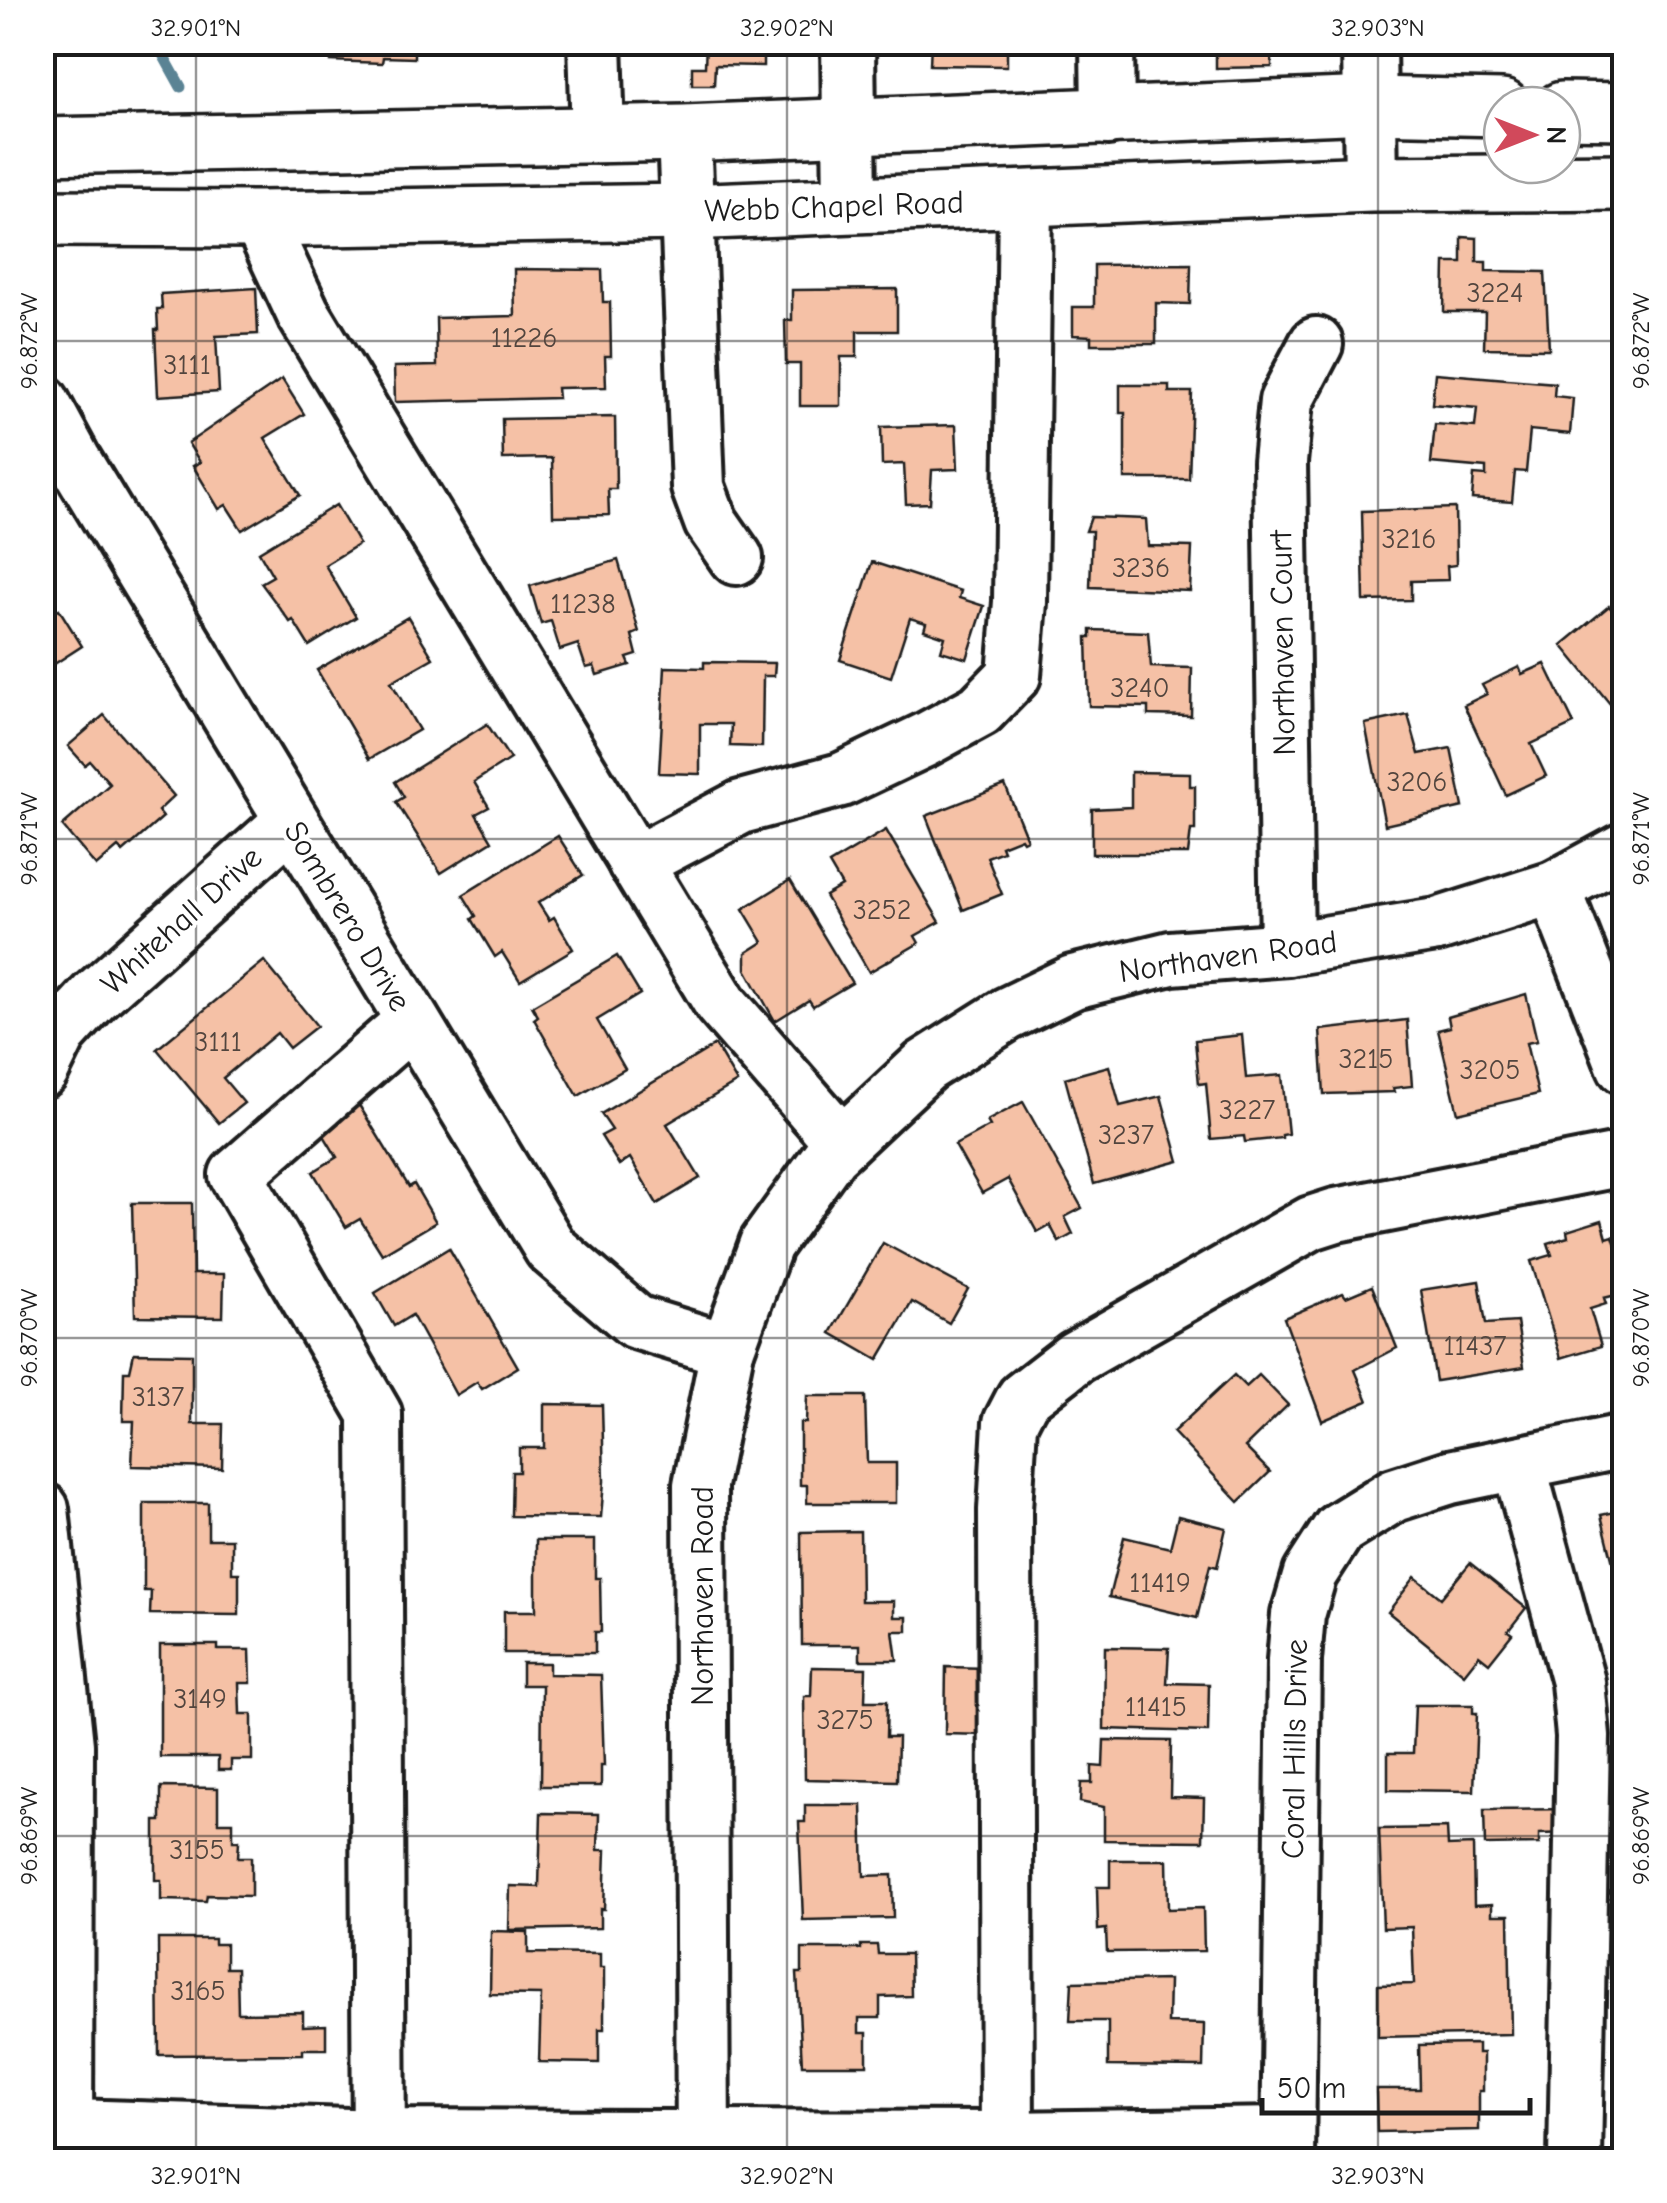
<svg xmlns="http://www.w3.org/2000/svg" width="1667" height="2203" font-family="'Comic Neue',sans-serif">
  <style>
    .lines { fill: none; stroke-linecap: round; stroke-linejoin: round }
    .stream { stroke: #5a8394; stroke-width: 11 }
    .building { fill: #f5c1a6; stroke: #1c1c1c; stroke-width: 2.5 }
    .minor-casing { stroke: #1c1c1c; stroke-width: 60 }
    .major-casing { stroke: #1c1c1c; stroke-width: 62 }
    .minor { stroke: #fff; stroke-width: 52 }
    .major { stroke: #fff; stroke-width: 55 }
    .ticks { fill: none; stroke: #1c1c1c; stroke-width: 2.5; stroke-opacity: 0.45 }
    .labels { text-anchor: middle; stroke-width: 8; stroke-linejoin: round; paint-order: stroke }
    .number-label { font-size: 28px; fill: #52453e }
    .street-label { font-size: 32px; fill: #1c1c1c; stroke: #fff }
    .neatline { fill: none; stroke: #1c1c1c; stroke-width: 4 }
    .ticks-label { font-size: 25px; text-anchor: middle; fill: #1c1c1c }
  </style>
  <rect width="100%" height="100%" fill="#fff"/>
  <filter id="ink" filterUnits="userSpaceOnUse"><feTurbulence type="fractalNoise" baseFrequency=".01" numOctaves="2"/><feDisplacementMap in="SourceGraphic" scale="20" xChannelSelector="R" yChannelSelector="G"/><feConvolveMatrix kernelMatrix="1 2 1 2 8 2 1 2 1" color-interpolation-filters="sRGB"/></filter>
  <g filter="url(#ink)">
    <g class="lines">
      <polyline class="stream" points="156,42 181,87"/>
    </g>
    <g class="building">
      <polygon points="332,42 414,42 414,58 383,57 382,63 331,61"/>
      <polygon points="706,42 763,42 763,66 715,65 714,85 692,85 692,67 705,67"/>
      <polygon points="931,42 1007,42 1007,66 930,65"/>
      <polygon points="1216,42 1272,42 1272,67 1216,68"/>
      <polygon points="1462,237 1477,238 1477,262 1486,262 1486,271 1545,272 1549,349 1484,348 1485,312 1444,312 1445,263 1462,263"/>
      <polygon points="1191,264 1190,304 1156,303 1156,344 1091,344 1091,336 1073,335 1073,307 1094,307 1094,265"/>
      <polygon points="514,269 602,270 603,302 610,302 611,356 605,356 606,387 557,388 558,398 395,402 394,367 437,366 436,318 515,316"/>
      <polygon points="256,288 258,334 216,336 219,392 158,396 155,330 158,330 157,309 162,309 161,294"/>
      <polygon points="897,289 897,331 857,331 857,357 841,357 841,406 800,406 800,364 786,364 785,320 792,320 792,290"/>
      <polygon points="1435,373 1555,383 1554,396 1573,398 1570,434 1530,430 1526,472 1515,471 1512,502 1472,499 1474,475 1486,476 1486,468 1431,463 1435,424 1475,427 1477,408 1432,404"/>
      <polygon points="282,379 304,414 265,438 300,495 242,530 226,505 219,509 193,466 200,462 188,443"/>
      <polygon points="1120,385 1169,385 1169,392 1192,392 1189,479 1125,479 1125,413 1120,413"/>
      <polygon points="615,417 616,489 608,489 609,515 553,516 552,458 503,459 502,419"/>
      <polygon points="956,425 958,469 932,470 930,503 906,504 904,464 882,465 881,427"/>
      <polygon points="336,505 359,544 325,565 356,617 309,646 293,620 290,622 261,583 273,576 259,552"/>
      <polygon points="1455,508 1456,565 1447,566 1448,580 1411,581 1411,600 1364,601 1362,511"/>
      <polygon points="1091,517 1146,519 1148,546 1192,547 1190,591 1090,587 1092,531 1086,531"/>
      <polygon points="618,560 639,632 632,635 637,655 627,658 630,665 597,675 594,666 586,668 578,644 560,650 551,621 541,624 530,586"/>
      <polygon points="872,562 961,591 959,598 984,606 967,659 941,651 945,637 924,630 926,623 910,618 891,677 840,660"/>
      <polygon points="1609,606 1624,624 1624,721 1562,645"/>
      <polygon points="59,609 82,646 42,672 42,619"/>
      <polygon points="408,617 433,658 391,682 419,730 369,759 317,670"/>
      <polygon points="1091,630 1148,632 1151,667 1192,668 1191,716 1148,715 1148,707 1089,706 1087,637 1091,637"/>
      <polygon points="704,662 775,663 774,676 763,676 762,747 730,746 731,724 700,724 700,774 659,773 665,667 704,668"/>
      <polygon points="1545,664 1574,724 1531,744 1546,776 1506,795 1464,705 1487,694 1482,685 1519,667 1522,674"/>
      <polygon points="104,715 174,796 158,811 163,817 123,852 118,847 96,866 62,826 110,784 90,761 85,765 68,746"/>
      <polygon points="1408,715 1419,754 1451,748 1463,807 1385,825 1365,724"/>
      <polygon points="487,724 510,759 474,782 489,807 476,814 492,841 441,873 396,802 404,797 395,782"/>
      <polygon points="1131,772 1190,773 1190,786 1195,786 1195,830 1191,830 1188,854 1092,854 1092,809 1131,807"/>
      <polygon points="1005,785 1027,839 1023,841 1021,838 1001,846 1003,851 987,857 1002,894 963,910 926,816"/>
      <polygon points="886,830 940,922 915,936 919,943 869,972 825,896 842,886 829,864"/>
      <polygon points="558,836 583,875 538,903 549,920 554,917 573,949 520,981 502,952 495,957 472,919 476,916 463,895"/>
      <polygon points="790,880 852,983 813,1006 809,1000 775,1021 746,969 746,953 763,942 743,909"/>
      <polygon points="617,956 640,994 597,1020 625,1069 578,1096 534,1019 538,1016 532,1006"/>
      <polygon points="264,961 317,1026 289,1048 277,1033 223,1078 244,1103 219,1123 157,1049"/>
      <polygon points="1526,994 1537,1041 1526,1043 1538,1094 1458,1113 1438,1030 1450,1027 1448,1017"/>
      <polygon points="1407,1020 1412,1086 1393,1088 1394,1092 1324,1094 1320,1030"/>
      <polygon points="1242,1035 1246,1078 1282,1075 1288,1134 1282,1135 1282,1138 1245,1142 1244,1136 1211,1139 1206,1083 1199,1084 1195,1040"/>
      <polygon points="715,1045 737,1082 667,1124 700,1178 657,1204 630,1158 619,1165 601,1136 612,1130 601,1114"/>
      <polygon points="1109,1066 1120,1106 1161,1096 1179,1161 1094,1184 1065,1078"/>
      <polygon points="1023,1102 1082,1208 1065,1217 1073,1234 1059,1242 1050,1225 1037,1232 1008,1179 982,1193 955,1145 990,1126 987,1121"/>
      <polygon points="359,1105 409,1187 414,1184 436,1222 382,1254 360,1219 346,1227 313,1172 337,1157 320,1129"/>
      <polygon points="132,1203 192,1203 193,1274 224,1274 223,1317 135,1316"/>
      <polygon points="1602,1220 1607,1238 1613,1236 1624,1272 1624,1293 1604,1298 1606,1304 1590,1309 1601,1346 1561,1358 1531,1261 1552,1255 1548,1243 1568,1237 1567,1231"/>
      <polygon points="883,1243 968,1289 949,1323 912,1302 878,1360 831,1333"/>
      <polygon points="449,1248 518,1367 482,1389 477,1382 456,1395 412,1315 394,1326 375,1293"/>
      <polygon points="1479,1281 1486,1324 1517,1322 1524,1367 1436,1381 1421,1290"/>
      <polygon points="1372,1286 1397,1348 1355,1370 1368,1401 1322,1421 1284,1318 1343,1293 1346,1297"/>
      <polygon points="134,1353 192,1354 192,1424 223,1424 222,1468 132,1466 134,1421 123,1421 124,1371 130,1371"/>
      <polygon points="1234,1375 1246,1387 1259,1375 1288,1405 1245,1447 1270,1472 1239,1502 1173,1432"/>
      <polygon points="807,1396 865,1396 867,1463 896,1463 896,1503 807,1503 807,1485 800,1485 800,1423 806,1423"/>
      <polygon points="544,1404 602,1405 604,1481 601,1517 511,1516 512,1472 519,1472 519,1448 544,1448"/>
      <polygon points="144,1503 208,1503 208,1539 232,1539 232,1573 239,1573 239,1615 150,1614 151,1591 144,1591"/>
      <polygon points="1624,1510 1624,1586 1619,1587 1601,1515"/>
      <polygon points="1178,1516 1226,1528 1217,1567 1210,1565 1197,1618 1109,1597 1124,1537 1170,1548"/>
      <polygon points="860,1531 861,1601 894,1601 894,1617 907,1617 907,1631 893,1631 897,1660 860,1660 860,1645 802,1645 801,1532"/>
      <polygon points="536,1540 595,1540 595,1578 600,1578 601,1632 595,1632 595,1653 504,1653 504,1611 536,1611"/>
      <polygon points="1470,1563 1526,1608 1508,1631 1512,1634 1489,1663 1479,1655 1464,1674 1388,1612 1415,1577 1441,1598"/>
      <polygon points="1624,1644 1624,1700 1617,1700 1615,1645"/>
      <polygon points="160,1645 218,1645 218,1650 250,1650 251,1683 239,1683 240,1714 252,1714 252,1760 231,1760 231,1770 218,1770 218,1757 160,1757"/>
      <polygon points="1105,1647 1169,1648 1167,1683 1209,1684 1208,1732 1104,1729"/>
      <polygon points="522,1663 549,1663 549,1674 601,1675 604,1766 601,1766 601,1786 541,1786 542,1685 522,1685"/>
      <polygon points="812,1667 866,1668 865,1701 887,1701 886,1737 898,1737 897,1781 805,1779 804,1696 811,1696"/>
      <polygon points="946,1667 988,1668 987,1735 945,1734"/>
      <polygon points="1415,1705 1473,1705 1473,1713 1477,1713 1474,1791 1388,1790 1388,1753 1413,1753"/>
      <polygon points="1104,1740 1171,1741 1170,1797 1204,1798 1203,1841 1104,1840 1104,1807 1080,1802 1081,1783 1092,1783 1092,1766 1103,1767"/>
      <polygon points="161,1787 218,1788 218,1822 233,1822 233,1841 239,1841 238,1857 251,1857 251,1896 207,1895 206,1901 161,1900 161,1880 155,1880 155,1821 161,1821"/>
      <polygon points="805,1805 862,1805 864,1876 892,1875 893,1918 803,1920 799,1822 805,1822"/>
      <polygon points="1571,1809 1572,1833 1539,1834 1539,1844 1485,1845 1484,1810"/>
      <polygon points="541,1813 599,1814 598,1850 606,1850 604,1909 600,1909 600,1928 509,1930 510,1886 539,1887"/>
      <polygon points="1447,1828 1448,1846 1473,1845 1474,1905 1492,1904 1492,1915 1509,1915 1511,2034 1378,2037 1378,1985 1414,1984 1412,1927 1383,1928 1379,1829"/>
      <polygon points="1110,1860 1167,1860 1168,1909 1203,1908 1204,1951 1107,1952 1106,1929 1098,1930 1097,1887 1110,1887"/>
      <polygon points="491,1931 528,1932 528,1953 600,1954 600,1968 604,1968 604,2029 599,2029 599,2063 539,2062 541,1995 490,1994"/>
      <polygon points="158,1939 214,1939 214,1944 226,1944 226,1968 237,1968 238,2013 303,2012 303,2026 326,2025 326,2049 303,2049 303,2054 159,2055"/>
      <polygon points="861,1945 877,1945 878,1954 910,1954 911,1996 880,1997 880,2018 859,2018 859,2033 867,2033 867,2065 802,2065 797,1973 802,1973 802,1949 861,1949"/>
      <polygon points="1169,1980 1168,2023 1204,2024 1203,2067 1108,2066 1108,2021 1070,2021 1072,1982"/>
      <polygon points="1478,2044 1478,2053 1483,2053 1483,2091 1479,2091 1479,2130 1377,2132 1376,2089 1420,2089 1419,2045"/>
    </g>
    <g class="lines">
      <defs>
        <g id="minor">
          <polyline points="595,42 598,136"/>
          <polyline points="848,42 850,205"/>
          <polyline points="1107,42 1108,118"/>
          <polyline points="1369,42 1371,184"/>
          <polyline points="684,133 698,487 711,522 736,558"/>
          <polyline points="259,219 303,313 721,1004 842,1143"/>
          <polyline points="42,401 74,460 551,1249 636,1322 727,1350"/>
          <polyline points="635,863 741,807 841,780 925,740 980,710 1014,675 1020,602 1025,199"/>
          <polyline points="1554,888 1624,1067"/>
          <polyline points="1287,949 1280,462 1286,401 1316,344"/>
          <polyline points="42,1071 60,1034 94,997 291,821"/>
          <polyline points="1519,1465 1578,1682 1583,1736 1575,2160"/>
          <polyline points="42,1509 67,1745 66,2160"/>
          <polyline points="42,2125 379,2136 1007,2138 1288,2134"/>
          <polyline points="379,2160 375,1414 236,1175 411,1022"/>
          <polyline points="703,2160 700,1485 727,1350 766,1244 831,1154 925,1066 1007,1014 1073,982 1171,958 1287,949 1437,925 1554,888 1624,850"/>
          <polyline points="1007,2160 1005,1510 1010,1423 1023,1398 1076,1357 1311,1223 1336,1215 1624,1159"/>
          <polyline points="1288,2160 1294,1660 1298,1615 1310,1574 1339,1529 1394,1495 1450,1477 1624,1441"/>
        </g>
        <g id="major">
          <polyline points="1562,110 1624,111"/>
          <polyline points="42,146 684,133 1371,105 1502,108"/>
          <polyline points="42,218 259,219 686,212 1371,184 1624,182"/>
        </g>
      </defs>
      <use href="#minor" class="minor-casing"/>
      <use href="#major" class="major-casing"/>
      <use href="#minor" class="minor"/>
      <use href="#major" class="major"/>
    </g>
  </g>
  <path class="ticks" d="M196,42V2160M787,42V2160M1378,42V2160M42,341H1624M42,839H1624M42,1338H1624M42,1836H1624"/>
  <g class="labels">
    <g class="number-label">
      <text x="1495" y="302">3224</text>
      <text x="524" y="347">11226</text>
      <text x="187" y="374">3111</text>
      <text x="1409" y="548">3216</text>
      <text x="1141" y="577">3236</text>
      <text x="583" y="613">11238</text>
      <text x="1140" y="697">3240</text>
      <text x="1417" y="791">3206</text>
      <text x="882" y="919">3252</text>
      <text x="218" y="1051">3111</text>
      <text x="1366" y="1068">3215</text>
      <text x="1490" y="1079">3205</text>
      <text x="1247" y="1119">3227</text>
      <text x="1126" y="1144">3237</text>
      <text x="1475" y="1355">11437</text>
      <text x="158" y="1406">3137</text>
      <text x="1160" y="1592">11419</text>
      <text x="200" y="1708">3149</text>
      <text x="1156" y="1716">11415</text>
      <text x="845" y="1729">3275</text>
      <text x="197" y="1859">3155</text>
      <text x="198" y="2000">3165</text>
    </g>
    <g class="street-label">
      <text transform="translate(834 206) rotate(-2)" y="11">Webb Chapel Road</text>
      <text transform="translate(1282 643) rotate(-91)" y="11">Northaven Court</text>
      <text transform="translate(348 916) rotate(59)" y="11">Sombrero Drive</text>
      <text transform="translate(181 920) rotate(-42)" y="11">Whitehall Drive</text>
      <text transform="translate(1228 956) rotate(-8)" y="11">Northaven Road</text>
      <text transform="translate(702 1596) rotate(-90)" y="11">Northaven Road</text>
      <text transform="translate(1294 1749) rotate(-89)" y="11">Coral Hills Drive</text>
    </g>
  </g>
  <rect width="1667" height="2203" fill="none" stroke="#fff" stroke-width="110"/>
  <g transform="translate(1532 135) rotate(90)"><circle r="48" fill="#ffffff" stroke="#a4a4a4" stroke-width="2.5"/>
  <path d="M0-8L18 38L0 25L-18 38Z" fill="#d1495b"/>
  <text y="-15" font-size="28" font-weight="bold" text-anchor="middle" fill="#1c1c1c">N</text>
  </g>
  <path d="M1262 2098v15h268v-15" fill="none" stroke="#1c1c1c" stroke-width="5"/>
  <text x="1277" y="2098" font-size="30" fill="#1c1c1c" stroke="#ffffff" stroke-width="8" paint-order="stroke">50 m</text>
  <rect x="55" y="55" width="1557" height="2093" class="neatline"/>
  <g class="ticks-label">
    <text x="196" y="36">32.901°N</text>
    <text x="787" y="36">32.902°N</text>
    <text x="1378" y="36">32.903°N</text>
    <text transform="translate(1640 341) rotate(-90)" y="9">96.872°W</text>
    <text transform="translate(28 341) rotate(-90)" y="9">96.872°W</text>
    <text transform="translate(28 839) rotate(-90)" y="9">96.871°W</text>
    <text transform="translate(1640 839) rotate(-90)" y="9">96.871°W</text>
    <text transform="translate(28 1338) rotate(-90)" y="9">96.870°W</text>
    <text transform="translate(1640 1338) rotate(-90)" y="9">96.870°W</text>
    <text transform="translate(28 1836) rotate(-90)" y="9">96.869°W</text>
    <text transform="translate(1640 1836) rotate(-90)" y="9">96.869°W</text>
    <text x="196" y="2184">32.901°N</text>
    <text x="787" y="2184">32.902°N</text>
    <text x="1378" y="2184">32.903°N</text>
  </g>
</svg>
